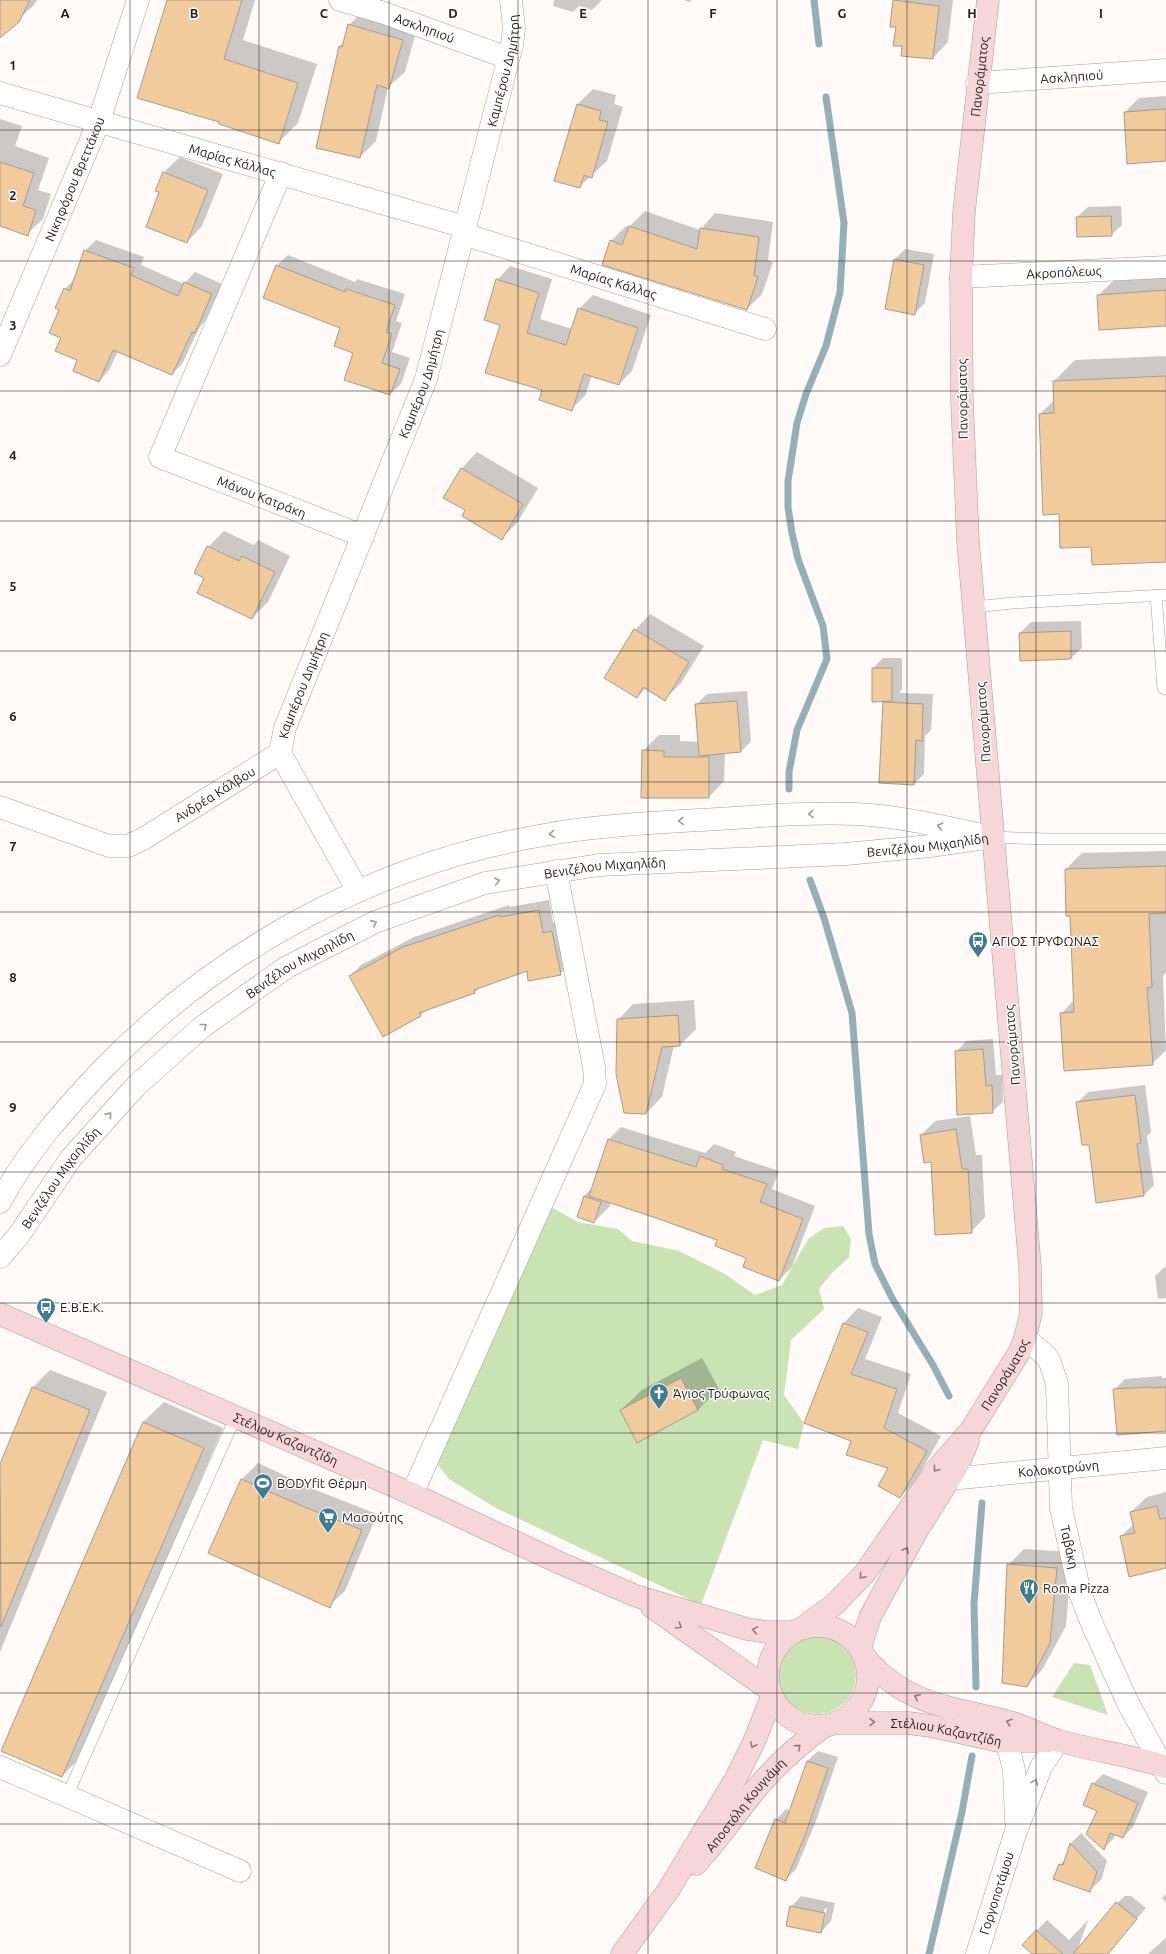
<svg xmlns="http://www.w3.org/2000/svg" width="1166" height="1954" font-family="Ubuntu,sans-serif">
  <style>
    .green { fill: #c9e3b4 }
    .shadow { fill: #0003; fill-rule: evenodd }
    .lines { fill: none; stroke-linecap: round; stroke-linejoin: round }
    .stream { stroke: #95afb9; stroke-width: 7 }
    .building { fill: #f2cb9c; stroke: #a39c93 }
    .lane-casing { stroke: #a99e98; stroke-width: 12 }
    .street-casing { stroke: #a99e98; stroke-width: 23 }
    .secondary-casing { stroke: #a99e98; stroke-width: 23 }
    .lane { stroke: #fff; stroke-width: 11 }
    .street { stroke: #fff; stroke-width: 22 }
    .secondary { stroke: #f6d6d9; stroke-width: 22 }
    .oneway { stroke: #9e9c9b }
    .oneway2 { stroke: #8e7c7c }
    .grid { fill: none; stroke: #272220; stroke-width: 1; stroke-opacity: 0.55 }
    .labels { text-anchor: middle; stroke-width: 3; stroke-linejoin: round; paint-order: stroke }
    .street-label { font-size: 13px; fill: #272220; stroke: #fff }
    .poi-label { font-size: 13px; fill: #272220; stroke: #fff; text-anchor: start }
    .grid-label { font-size: 13px; text-anchor: middle; font-weight: bold; fill: #272220; stroke: #fff; stroke-width: 3; stroke-linejoin: round; paint-order: stroke }
  </style>
  <rect width="100%" height="100%" fill="#fffaf7"/>
  <g class="green">
    <polygon points="549,1206 578,1222 618,1229 632,1241 679,1251 725,1274 755,1295 782,1285 808,1239 824,1228 843,1226 851,1239 849,1257 832,1273 819,1289 824,1309 791,1340 784,1395 804,1423 798,1449 763,1440 701,1605 494,1507 449,1479 433,1459"/>
    <circle cx="817" cy="1675" r="39"/>
    <polygon points="1074,1663 1090,1665 1108,1715 1052,1697"/>
  </g>
  <g class="shadow">
    <polygon points="0,0 37,0 34,5 0,37"/>
    <polygon points="168,0 255,0 243,40 317,64 298,123 278,143"/>
    <polygon points="554,0 602,0 592,10 579,6 573,12 553,6"/>
    <polygon points="684,0 692,0 689,2"/>
    <polygon points="895,0 953,0 948,42 933,58 903,45 897,27 891,26"/>
    <polygon points="365,9 418,24 405,72 388,87 376,141 360,157 340,46 344,42 349,25"/>
    <polygon points="593,89 616,95 614,104 623,107 607,161 579,187 577,105"/>
    <polygon points="1166,96 1166,160 1125,112 1139,98"/>
    <polygon points="0,119 22,126 15,146 49,158 38,190 51,194 43,219 27,234 0,225"/>
    <polygon points="180,157 223,174 202,226 187,242 164,172"/>
    <polygon points="1121,206 1122,225 1111,235 1077,217 1088,207"/>
    <polygon points="645,211 700,230 715,213 773,222 768,260 773,262 762,294 747,309 611,241 626,226 629,227"/>
    <polygon points="96,240 144,257 141,265 184,284 195,272 222,284 205,321 199,328 182,364 172,374 118,351 109,370 99,381 79,360 62,338 60,309 65,289 75,278 85,251"/>
    <polygon points="905,249 934,254 925,303 914,314 894,260"/>
    <polygon points="288,255 355,282 357,279 405,294 396,321 402,323 392,352 410,358 401,384 390,394 354,352 341,328 265,297 277,265"/>
    <polygon points="510,266 552,279 540,319 572,329 579,309 593,295 651,315 632,371 619,384 592,375 585,396 571,409 543,390 501,324 497,280"/>
    <polygon points="1166,271 1166,325 1098,296 1119,275"/>
    <polygon points="1166,356 1166,561 1092,546 1060,513 1040,414 1054,400 1054,381 1075,360"/>
    <polygon points="477,452 538,488 517,523 502,538 466,510 444,497 462,468"/>
    <polygon points="224,531 254,545 258,540 290,556 268,602 252,618 205,577 208,547"/>
    <polygon points="650,614 704,646 681,683 665,699 646,688 637,697 635,630"/>
    <polygon points="1081,621 1082,648 1071,658 1021,660 1020,633 1031,622"/>
    <polygon points="883,658 902,658 902,689 899,693 933,694 931,730 925,736 924,774 914,784 884,702 886,700 873,668"/>
    <polygon points="747,691 751,741 741,752 725,753 724,781 709,797 643,751 659,735 680,735 680,741 699,742 696,705 707,694"/>
    <polygon points="1166,851 1166,972 1163,976 1166,1050 1152,1064 1061,1014 1074,1000 1071,915 1066,869 1082,853"/>
    <polygon points="549,900 553,923 563,921 571,963 560,974 528,970 480,987 475,992 427,1009 420,1016 350,976 361,965 414,937 509,905 510,907"/>
    <polygon points="694,1000 696,1029 680,1045 674,1045 662,1097 646,1113 618,1020 633,1004"/>
    <polygon points="993,1039 996,1075 1002,1075 1003,1102 992,1112 956,1052 966,1041"/>
    <polygon points="1145,1085 1151,1132 1147,1136 1154,1185 1143,1196 1090,1143 1077,1103 1088,1092"/>
    <polygon points="970,1116 976,1155 982,1155 985,1217 971,1232 931,1161 921,1135 935,1121"/>
    <polygon points="621,1127 705,1153 714,1144 736,1152 734,1156 779,1171 772,1189 815,1206 792,1267 779,1280 719,1239 611,1202 610,1206 594,1222 584,1196 593,1187 609,1139"/>
    <polygon points="1166,1266 1166,1298 1158,1299 1155,1276"/>
    <polygon points="858,1308 882,1317 865,1359 911,1374 898,1413 941,1436 915,1482 900,1497 889,1468 852,1440 805,1423 844,1323"/>
    <polygon points="702,1358 719,1389 698,1410 621,1410 642,1390"/>
    <polygon points="50,1370 107,1392 0,1652 0,1467 33,1387"/>
    <polygon points="1162,1376 1162,1378 1166,1378 1166,1429 1114,1390 1125,1379"/>
    <polygon points="164,1402 223,1428 82,1756 62,1776 143,1422"/>
    <polygon points="258,1463 318,1491 377,1514 345,1591 329,1606 209,1552 242,1479"/>
    <polygon points="1166,1492 1166,1567 1121,1536 1134,1524 1131,1512 1147,1497"/>
    <polygon points="1024,1549 1072,1552 1066,1626 1042,1670 1026,1686 1008,1565"/>
    <polygon points="818,1751 838,1757 816,1821 796,1869 785,1880 776,1820 786,1809 790,1811 807,1761"/>
    <polygon points="1103,1774 1148,1792 1133,1827 1123,1837 1115,1834 1114,1838 1104,1848 1093,1784"/>
    <polygon points="1081,1833 1107,1861 1101,1880 1090,1890 1060,1865 1066,1858 1071,1843"/>
    <polygon points="1166,1894 1166,1902 1162,1898"/>
    <path d="M801,1896L835,1903L831,1921L821,1932L791,1907ZM825,1908H827L824,1921H822Z"/>
    <polygon points="1125,1896 1131,1896 1146,1908 1118,1940 1114,1906"/>
    <polygon points="1047,1920 1069,1940 1088,1920 1076,1954 1033,1954 1036,1931"/>
    <polygon points="1166,1938 1166,1954 1148,1954"/>
  </g>
  <g class="lines">
    <g class="stream">
      <polyline points="814,0 819,44"/>
      <polyline points="789,789 789,772 797,730 827,659 823,626 798,559 792,533 788,507 788,481 797,423 806,394 826,346 840,292 844,223 826,97"/>
      <polyline points="810,880 824,918 852,1013 869,1234 875,1264 892,1298 933,1365 949,1396"/>
      <polyline points="976,1687 974,1604 982,1503"/>
      <polyline points="929,1954 962,1812 972,1756"/>
    </g>
  </g>
  <g class="building">
    <polygon points="0,0 30,0 19,22 0,38"/>
    <polygon points="167,0 242,0 224,59 298,83 279,144 219,124 219,122 137,98"/>
    <polygon points="893,0 939,6 933,59 901,56 902,46 893,46 896,27 890,27"/>
    <polygon points="348,24 403,40 389,89 377,85 360,158 316,148 339,46 342,47"/>
    <polygon points="577,104 601,111 599,120 608,122 592,178 584,175 580,188 554,181"/>
    <polygon points="1166,109 1166,161 1127,164 1124,112"/>
    <polygon points="0,162 34,173 23,206 36,210 28,236 0,226"/>
    <polygon points="163,172 208,190 187,243 146,227 159,192 155,191"/>
    <polygon points="1111,216 1112,236 1077,237 1076,217"/>
    <polygon points="629,226 697,249 700,228 759,237 754,275 758,277 747,310 602,265 610,240 622,245"/>
    <polygon points="84,250 134,268 131,275 178,296 184,282 212,294 195,333 192,332 172,375 113,350 99,382 73,371 77,360 55,351 61,338 49,333 59,310 55,308 64,288 70,291"/>
    <polygon points="894,259 924,265 915,315 885,309"/>
    <polygon points="276,265 345,292 346,289 395,305 386,332 392,334 382,363 400,369 390,395 344,380 353,353 334,346 340,328 263,298"/>
    <polygon points="496,279 539,293 527,333 566,345 578,308 638,328 619,385 584,374 572,411 539,400 542,390 485,373 500,325 484,320"/>
    <polygon points="1166,290 1166,326 1099,330 1097,295"/>
    <polygon points="1166,376 1166,562 1092,565 1091,547 1060,548 1059,514 1043,515 1039,414 1054,413 1053,381"/>
    <polygon points="461,468 523,504 502,540 462,516 465,510 443,498"/>
    <polygon points="207,546 239,561 242,556 275,572 252,619 197,593 204,578 194,573"/>
    <polygon points="634,629 689,662 665,701 643,687 637,698 604,678"/>
    <polygon points="1071,631 1071,659 1020,661 1019,633"/>
    <polygon points="872,668 892,668 892,701 872,702"/>
    <polygon points="737,701 741,752 699,756 695,704"/>
    <polygon points="883,702 923,704 922,741 916,740 914,785 879,783"/>
    <polygon points="642,750 664,751 664,757 709,757 709,798 641,798"/>
    <polygon points="1166,866 1166,913 1149,914 1152,987 1147,988 1153,1065 1064,1071 1060,1013 1074,1012 1070,916 1066,916 1065,869"/>
    <polygon points="539,910 543,933 552,931 561,975 528,981 527,971 474,990 475,993 419,1013 421,1016 383,1037 349,976 403,947 499,915 500,917"/>
    <polygon points="678,1015 680,1046 662,1047 646,1114 624,1113 616,1074 617,1019"/>
    <polygon points="983,1049 986,1086 992,1085 993,1113 957,1115 955,1051"/>
    <polygon points="1135,1095 1141,1143 1137,1144 1144,1196 1096,1203 1089,1145 1082,1145 1076,1102"/>
    <polygon points="956,1129 962,1169 968,1169 972,1233 935,1235 931,1162 924,1163 920,1135"/>
    <polygon points="608,1139 696,1167 700,1156 723,1165 722,1169 767,1184 760,1202 803,1219 779,1281 743,1267 746,1258 715,1246 717,1240 659,1219 589,1196"/>
    <polygon points="584,1196 601,1202 594,1223 577,1217"/>
    <polygon points="843,1323 868,1332 851,1374 897,1389 884,1428 927,1451 900,1498 878,1486 888,1468 846,1455 851,1441 804,1423"/>
    <polygon points="681,1378 698,1410 637,1443 620,1410"/>
    <polygon points="32,1387 90,1410 1,1627 0,1464"/>
    <polygon points="1151,1387 1152,1388 1166,1387 1166,1431 1117,1435 1113,1389"/>
    <polygon points="143,1422 204,1448 62,1777 1,1751"/>
    <polygon points="241,1479 302,1506 362,1530 330,1608 208,1553"/>
    <polygon points="1157,1506 1160,1519 1166,1518 1166,1568 1129,1577 1120,1536 1135,1533 1130,1512"/>
    <polygon points="1007,1564 1057,1568 1050,1643 1027,1687 1002,1683"/>
    <polygon points="807,1761 828,1768 806,1833 786,1881 755,1868 775,1819 785,1823"/>
    <polygon points="1092,1783 1138,1803 1123,1838 1110,1833 1104,1850 1086,1834 1097,1811 1083,1805"/>
    <polygon points="1070,1843 1097,1872 1090,1892 1053,1879 1059,1864 1063,1865"/>
    <polygon points="1116,1902 1137,1919 1108,1954 1073,1954"/>
    <polygon points="790,1906 825,1913 821,1933 786,1926"/>
    <polygon points="1036,1930 1063,1954 1032,1954 1022,1945"/>
  </g>
  <g class="lines">
    <defs>
      <g id="lane">
        <polyline points="1156,595 1163,688 1166,689"/>
        <polyline points="974,607 1013,603 1166,595"/>
        <polyline points="992,837 1046,839 1166,839"/>
        <polyline points="67,1796 235,1418"/>
      </g>
      <g id="street">
        <path id="s1" d="M340,0L384,13L508,58"/>
        <path id="s2" d="M977,83L1166,70"/>
        <path id="s3" d="M0,93L465,227"/>
        <path id="s4" d="M281,173L160,457L363,536"/>
        <path id="s5" d="M463,234L765,329"/>
        <path id="s6" d="M961,277L1166,267"/>
        <path id="s7" d="M0,355L99,121L138,0"/>
        <path id="s8" d="M280,753L285,728L426,379L512,45L514,28L511,0"/>
        <path id="s9" d="M0,807L109,846H128L143,839L280,753L358,891"/>
        <path d="M0,1202C26,1153 64,1110 102,1070C220,948 377,863 544,835C595,826 648,823 700,820C751,817 804,812 856,814C897,816 937,825 977,834"/>
        <path id="s10" d="M0,1257L19,1235L71,1158L136,1086L202,1027L287,967L375,922L485,883L599,865L846,854L930,846L992,837"/>
        <path id="s11" d="M1025,1338L1045,1355L1050,1362L1057,1384L1061,1508L1080,1593L1092,1624L1128,1703L1166,1773"/>
        <path id="s12" d="M950,1479L1166,1458"/>
        <polyline points="412,1494 595,1084 594,1067 556,871"/>
        <polyline points="1007,1742 1014,1770 1016,1820"/>
        <polyline points="0,1767 240,1871"/>
        <path id="s13" d="M977,1954L1016,1831L1041,1767L1058,1741"/>
      </g>
      <g id="secondary">
        <path id="s14" d="M0,1314L412,1494L560,1563L636,1596L747,1629L766,1632H794"/>
        <polyline points="652,1607 770,1690"/>
        <circle cx="818" cy="1676" r="50"/>
        <path id="s15" d="M802,1628L835,1604L865,1573L936,1470L971,1430L1020,1351L1025,1338L1031,1313L1030,1267L968,541L962,402L961,277L964,212L988,0"/>
        <polyline points="860,1648 870,1617 915,1534 957,1467 968,1441"/>
        <path d="M863,1655C904,1705 948,1706 1006,1721C1024,1725 1041,1736 1060,1741C1095,1751 1131,1755 1166,1767"/>
        <path id="s16" d="M834,1723H908L931,1726L999,1741H1048"/>
        <path id="s17" d="M696,1864C716,1842 733,1818 752,1794C773,1768 799,1744 826,1725"/>
        <polyline points="622,1954 669,1889 735,1780 754,1742 772,1696"/>
      </g>
    </defs>
    <use href="#lane" class="lane-casing"/>
    <use href="#street" class="street-casing"/>
    <use href="#secondary" class="secondary-casing"/>
    <use href="#lane" class="lane"/>
    <use href="#street" class="street"/>
    <use href="#secondary" class="secondary"/>
  </g>
  <defs><path id="oneway-chevron" d="M-2-3.5L2.5 0L-2 3.5" fill="none" stroke-width="1.6" stroke-linecap="round" stroke-linejoin="round"/></defs>
  <g class="oneway">
    <use href="#oneway-chevron" transform="translate(811 814) rotate(178)"/>
    <use href="#oneway-chevron" transform="translate(681 821) rotate(176)"/>
    <use href="#oneway-chevron" transform="translate(940 826) rotate(-169)"/>
    <use href="#oneway-chevron" transform="translate(552 834) rotate(172)"/>
    <use href="#oneway-chevron" transform="translate(497 881) rotate(-10)"/>
    <use href="#oneway-chevron" transform="translate(374 923) rotate(-24)"/>
    <use href="#oneway-chevron" transform="translate(204 1026) rotate(-38)"/>
    <use href="#oneway-chevron" transform="translate(109 1115) rotate(-48)"/>
    <use href="#oneway-chevron" transform="translate(1035 1782) rotate(-68)"/>
  </g>
  <g class="oneway2">
    <use href="#oneway-chevron" transform="translate(936 1469) rotate(127)"/>
    <use href="#oneway-chevron" transform="translate(906 1550) rotate(-63)"/>
    <use href="#oneway-chevron" transform="translate(862 1576) rotate(130)"/>
    <use href="#oneway-chevron" transform="translate(679 1626) rotate(35)"/>
    <use href="#oneway-chevron" transform="translate(755 1630) rotate(-170)"/>
    <use href="#oneway-chevron" transform="translate(917 1697) rotate(-154)"/>
    <use href="#oneway-chevron" transform="translate(872 1722) rotate(-1)"/>
    <use href="#oneway-chevron" transform="translate(1009 1722) rotate(-161)"/>
    <use href="#oneway-chevron" transform="translate(753 1745) rotate(115)"/>
    <use href="#oneway-chevron" transform="translate(798 1747) rotate(-42)"/>
  </g>
  <path class="grid" d="M130,0V1954M259,0V1954M389,0V1954M518,0V1954M648,0V1954M777,0V1954M907,0V1954M1036,0V1954M0,130H1166M0,261H1166M0,391H1166M0,521H1166M0,651H1166M0,782H1166M0,912H1166M0,1042H1166M0,1172H1166M0,1303H1166M0,1433H1166M0,1563H1166M0,1693H1166M0,1824H1166"/>
  <defs>
    <symbol id="bus-pin" viewBox="-11 -11 22 30"><path d="M0 17L-7.5 6A9.5 9.5 0 1 1 7.5 6Z" fill="#3f7e92" stroke="#fff"/><path d="M-5-6H5V4H4V6H2V4H-2V6H-4V4H-5ZM-3.5-4V0h7V-4ZM-3.5 1.2v1.5H-2V1.2ZM2 1.2v1.5H3.5V1.2Z" fill="#fff"/></symbol>
    <symbol id="church-pin" viewBox="-11 -11 22 30"><path d="M0 17L-7.5 6A9.5 9.5 0 1 1 7.5 6Z" fill="#3f7e92" stroke="#fff"/><path d="M-1.2-6h2.4v3.5h3.3v2.4h-3.3V6h-2.4V-.1h-3.3v-2.4h3.3Z" fill="#fff"/></symbol>
    <symbol id="stadium-pin" viewBox="-11 -11 22 30"><path d="M0 17L-7.5 6A9.5 9.5 0 1 1 7.5 6Z" fill="#3f7e92" stroke="#fff"/><path d="M0-5a6.5 5 0 1 0 0 10a6.5 5 0 1 0 0-10ZM-3.5-1.8h7v3.6h-7Z" fill="#fff"/></symbol>
    <symbol id="supermarket-pin" viewBox="-11 -11 22 30"><path d="M0 17L-7.5 6A9.5 9.5 0 1 1 7.5 6Z" fill="#3f7e92" stroke="#fff"/><path d="M-6-5.5h2.5l.6 2H6L4.5 2H-2.5L-4.4-4H-6ZM-1.5 3.2a1.3 1.3 0 1 0 .1 0ZM3 3.2a1.3 1.3 0 1 0 .1 0Z" fill="#fff"/></symbol>
    <symbol id="restaurant-pin" viewBox="-11 -11 22 30"><path d="M0 17L-7.5 6A9.5 9.5 0 1 1 7.5 6Z" fill="#3f7e92" stroke="#fff"/><path d="M-5-6h1v4h1v-4h1v4h1v-4h1v5L-1.5 .5V6h-2V.5L-5-1ZM5-6V6H3V1.5H1.5Q1.5-4 5-6Z" fill="#fff"/></symbol>
  </defs>
  <g fill-rule="evenodd">
    <use href="#bus-pin" x="967" y="930" width="22" height="30"/>
    <use href="#bus-pin" x="35" y="1296" width="22" height="30"/>
    <use href="#church-pin" x="648" y="1382" width="22" height="30"/>
    <use href="#stadium-pin" x="252" y="1472" width="22" height="30"/>
    <use href="#supermarket-pin" x="317" y="1506" width="22" height="30"/>
    <use href="#restaurant-pin" x="1018" y="1577" width="22" height="30"/>
  </g>
  <g class="labels">
    <g class="street-label">
      <text dy="5" stroke="none"><textPath href="#s1" startOffset="89">Ασκληπιού</textPath></text>
      <text dy="5" stroke="none"><textPath href="#s8" startOffset="720">Καμπέρου Δημήτρη</textPath></text>
      <text dy="5" stroke="none"><textPath href="#s15" startOffset="1635">Πανοράματος</textPath></text>
      <text dy="5" stroke="none"><textPath href="#s2" startOffset="95">Ασκληπιού</textPath></text>
      <text dy="5" stroke="none"><textPath href="#s3" startOffset="242">Μαρίας Κάλλας</textPath></text>
      <text dy="5" stroke="none"><textPath href="#s7" startOffset="191">Νικηφόρου Βρεττάκου</textPath></text>
      <text dy="5" stroke="none"><textPath href="#s6" startOffset="103">Ακροπόλεως</textPath></text>
      <text dy="5" stroke="none"><textPath href="#s5" startOffset="158">Μαρίας Κάλλας</textPath></text>
      <text dy="5" stroke="none"><textPath href="#s8" startOffset="396">Καμπέρου Δημήτρη</textPath></text>
      <text transform="translate(962 399) rotate(-91)" y="5">Πανοράματος</text>
      <text dy="5" stroke="none"><textPath href="#s4" startOffset="418">Μάνου Κατράκη</textPath></text>
      <text dy="5" stroke="none"><textPath href="#s8" startOffset="72">Καμπέρου Δημήτρη</textPath></text>
      <text transform="translate(983 722) rotate(-94)" y="5">Πανοράματος</text>
      <text dy="5" stroke="none"><textPath href="#s9" startOffset="236">Ανδρέα Κάλβου</textPath></text>
      <text dy="5" stroke="none"><textPath href="#s10" startOffset="1072">Βενιζέλου Μιχαηλίδη</textPath></text>
      <text dy="5" stroke="none"><textPath href="#s10" startOffset="748">Βενιζέλου Μιχαηλίδη</textPath></text>
      <text dy="5" stroke="none"><textPath href="#s10" startOffset="424">Βενιζέλου Μιχαηλίδη</textPath></text>
      <text transform="translate(1012 1045) rotate(-95)" y="5">Πανοράματος</text>
      <text dy="5" stroke="none"><textPath href="#s10" startOffset="100">Βενιζέλου Μιχαηλίδη</textPath></text>
      <text dy="5" stroke="none"><textPath href="#s15" startOffset="327">Πανοράματος</textPath></text>
      <text dy="5" stroke="none"><textPath href="#s14" startOffset="312">Στέλιου Καζαντζίδη</textPath></text>
      <text dy="5" stroke="none"><textPath href="#s12" startOffset="109">Κολοκοτρώνη</textPath></text>
      <text dy="5" stroke="none"><textPath href="#s11" startOffset="222">Ταβάκη</textPath></text>
      <text dy="5" stroke="none"><textPath href="#s16" startOffset="113">Στέλιου Καζαντζίδη</textPath></text>
      <text dy="5" stroke="none"><textPath href="#s17" startOffset="77">Αποστόλη Κουγιάμη</textPath></text>
      <text dy="5" stroke="none"><textPath href="#s13" startOffset="64">Γοργοποτάμου</textPath></text>
    </g>
    <g class="poi-label">
      <text x="992" y="946">ΑΓΙΟΣ ΤΡΥΦΩΝΑΣ</text>
      <text x="60" y="1312">Ε.Β.Ε.Κ.</text>
      <text x="673" y="1398">Άγιος Τρύφωνας</text>
      <text x="277" y="1488">BODYfit Θέρμη</text>
      <text x="342" y="1522">Μασούτης</text>
      <text x="1043" y="1593">Roma Pizza</text>
    </g>
  </g>
  <g class="grid-label">
    <text x="65" y="18">A</text>
    <text x="194" y="18">B</text>
    <text x="324" y="18">C</text>
    <text x="453" y="18">D</text>
    <text x="583" y="18">E</text>
    <text x="713" y="18">F</text>
    <text x="842" y="18">G</text>
    <text x="972" y="18">H</text>
    <text x="1101" y="18">I</text>
    <text x="13" y="70">1</text>
    <text x="13" y="200">2</text>
    <text x="13" y="330">3</text>
    <text x="13" y="460">4</text>
    <text x="13" y="591">5</text>
    <text x="13" y="721">6</text>
    <text x="13" y="851">7</text>
    <text x="13" y="982">8</text>
    <text x="13" y="1112">9</text>
  </g>
</svg>
